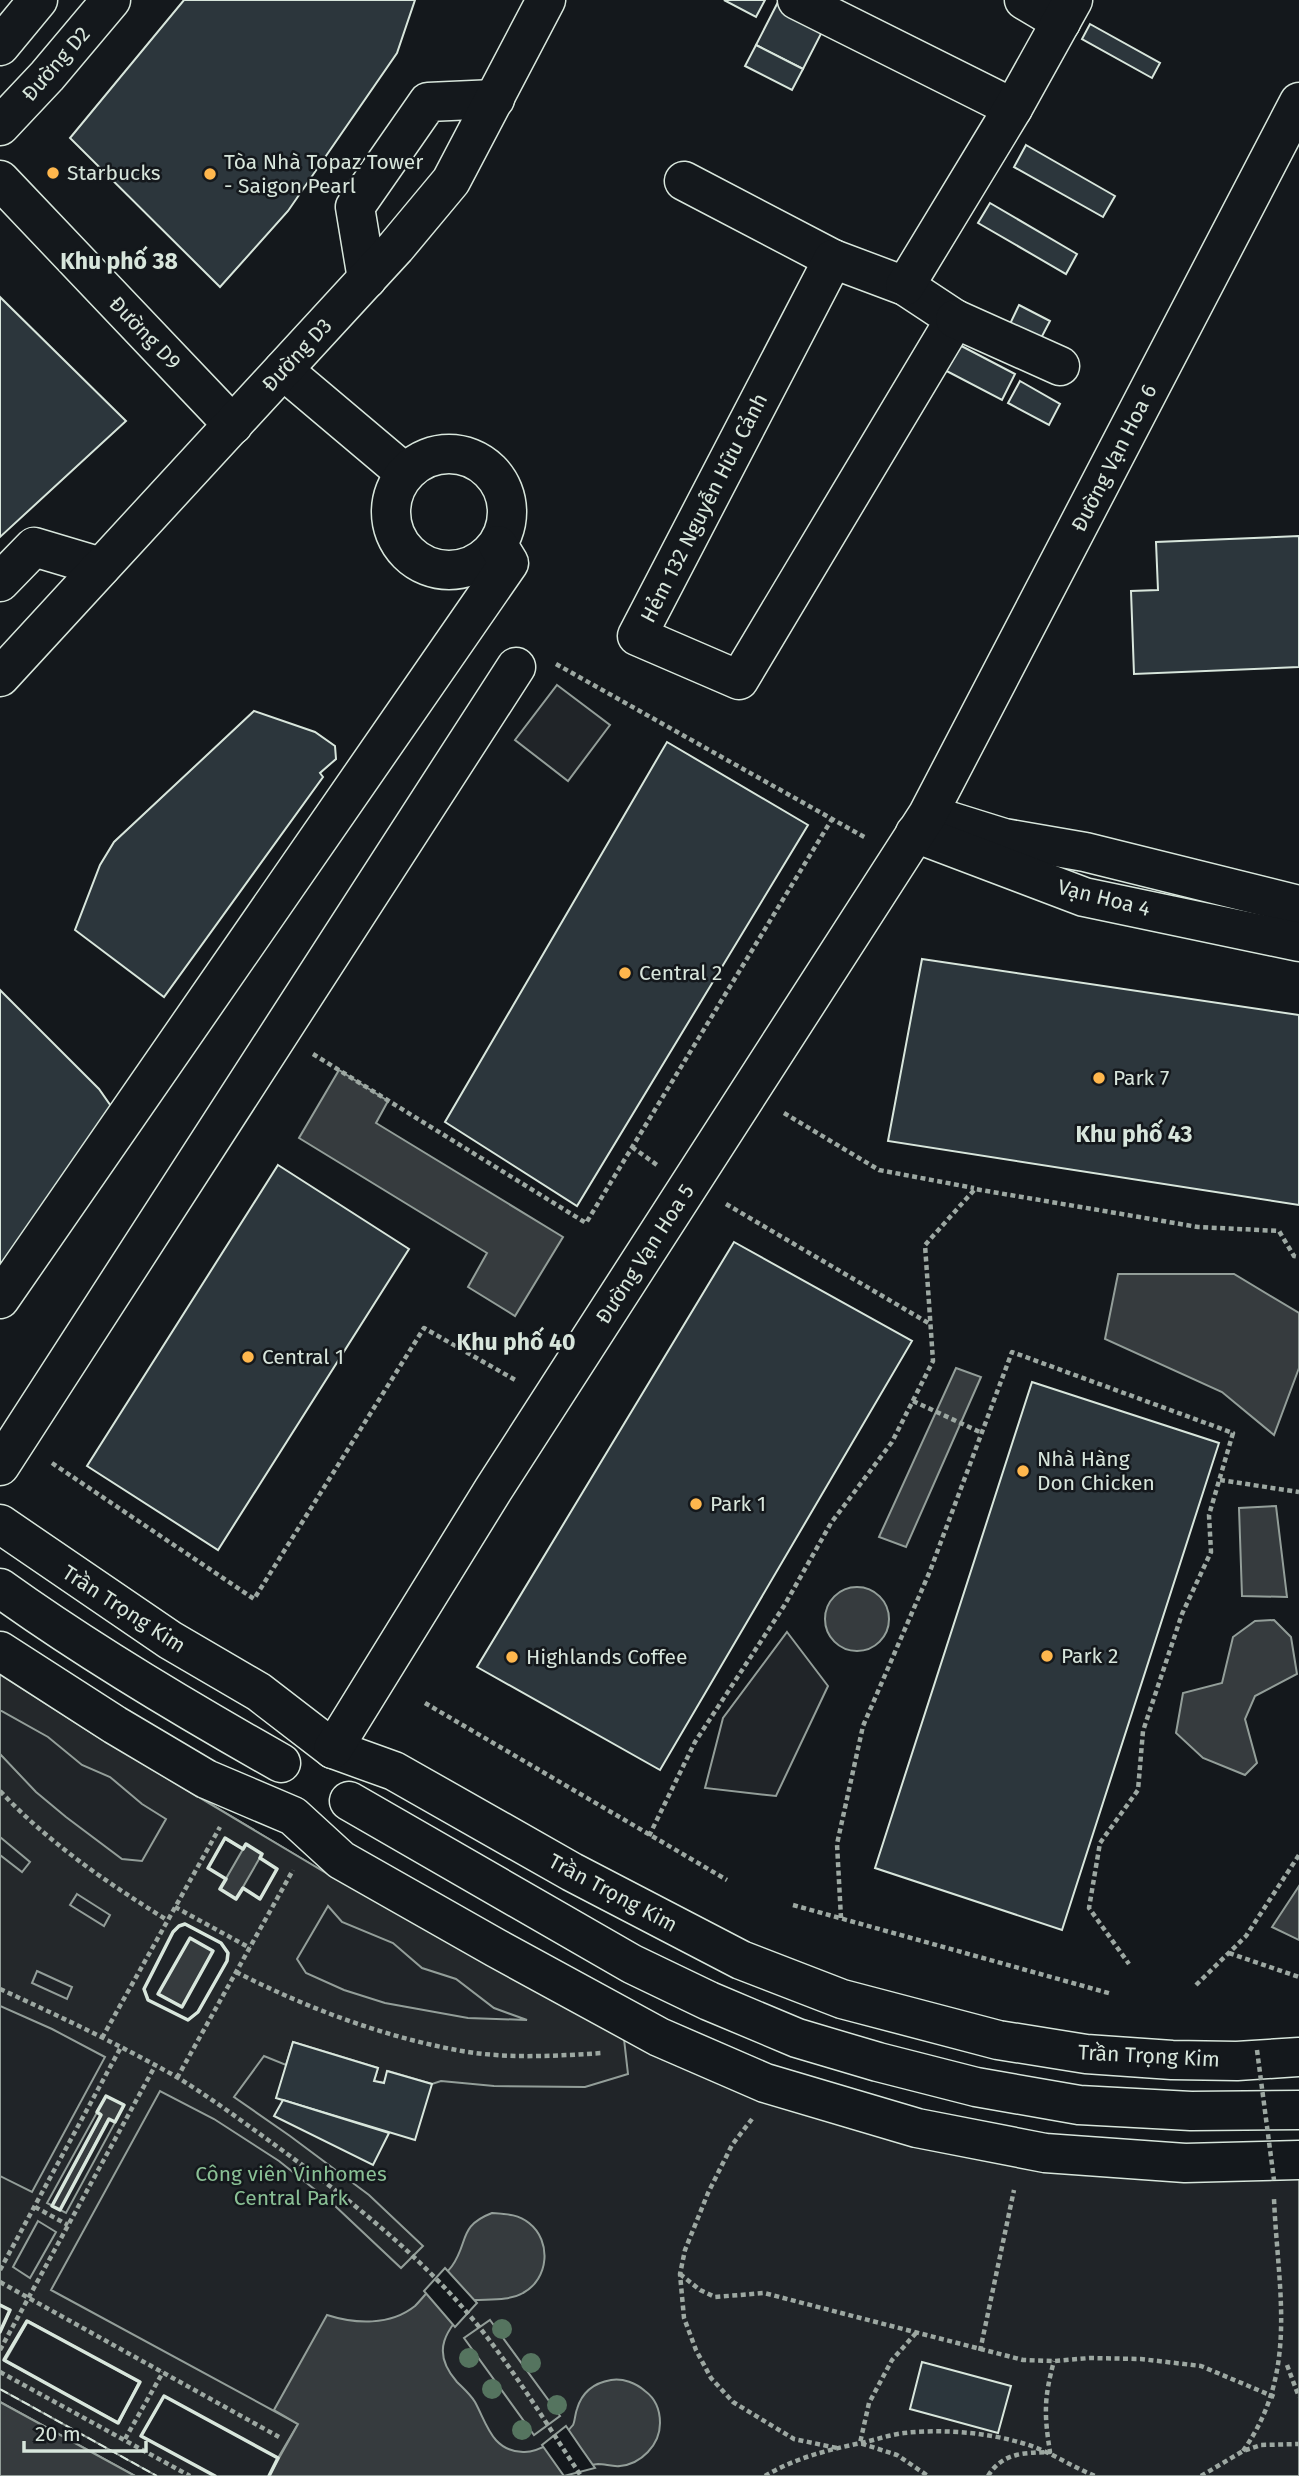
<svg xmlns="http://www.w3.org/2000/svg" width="1299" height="2476" font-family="'Fira Sans',sans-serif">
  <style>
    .green { fill: #202428; stroke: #939e99; stroke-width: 2 }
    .parking { fill: #24282b; stroke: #939e99; stroke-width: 2; fill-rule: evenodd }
    .water { fill: #363b3e; stroke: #939e99; stroke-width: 2 }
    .pier { fill: #14181c; stroke: #939e99; stroke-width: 2 }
    .building { fill: #2c363c; stroke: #d8e6dc; stroke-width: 2 }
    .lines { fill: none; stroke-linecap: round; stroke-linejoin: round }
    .minor-casing { stroke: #d8e6dc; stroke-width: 41 }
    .path { stroke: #9da8a2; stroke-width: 4.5; stroke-dasharray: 5 3.5; stroke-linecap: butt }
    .minor { stroke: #14181c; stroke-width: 38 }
    .path-bridge { stroke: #9da8a2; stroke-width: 4.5; stroke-dasharray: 5 3.5; stroke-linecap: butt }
    .fence { stroke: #d8e6dc; stroke-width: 2; stroke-dasharray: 9 3.5; stroke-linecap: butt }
    .wall { stroke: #d8e6dc; stroke-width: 3.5 }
    .tree { fill: #55745f }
    .poi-dot { fill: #ffb74d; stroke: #14181c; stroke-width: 2.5 }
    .labels { text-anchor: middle; stroke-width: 5; stroke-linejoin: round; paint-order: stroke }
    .street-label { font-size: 21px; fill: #d8e6dc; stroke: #14181c }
    .poi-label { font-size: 21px; fill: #d8e6dc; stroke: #14181c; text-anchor: start }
    .park-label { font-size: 21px; fill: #8ac095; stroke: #14181c }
    .neighbourhood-label { font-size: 23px; font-weight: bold; fill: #d8e6dc; stroke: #14181c }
  </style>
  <rect width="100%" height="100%" fill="#14181c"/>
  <g class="green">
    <polygon points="557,685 610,725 568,781 515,740"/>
    <polygon points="787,1632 828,1686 776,1796 705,1788 723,1718"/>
    <polygon points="0,1674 93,1734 331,1876 624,2039 1151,2179 1274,2180 1299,2178 1299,2476 135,2476 0,2402"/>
  </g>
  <g class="parking">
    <path d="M0,1674L93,1734L331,1876L624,2039L628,2074L585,2087L494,2086L441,2081L432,2084L388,2071L384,2083L374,2081L378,2068L293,2042L286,2065L264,2056L234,2097L290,2136L369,2195L423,2246L401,2268L333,2204L279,2161L214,2119L160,2091L51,2290L298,2424L278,2458L164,2396L141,2436L215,2476H157L0,2389V2332L10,2311L0,2305V2176L32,2192L105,2057L52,2029L0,2006V1855L22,1872L30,1862L0,1837V1754L36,1792L66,1817L122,1859L142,1861L166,1819L142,1804L110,1777L82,1765L48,1737L0,1710ZM225,1839L243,1849L245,1845L262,1854L260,1858L277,1869L260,1899L243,1888L236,1898L220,1889L226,1879L208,1868ZM77,1894L110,1915L104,1926L70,1905ZM328,1906L342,1922L393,1943L422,1968L456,1979L494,2008L527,2020L468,2018L385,2003L344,1990L306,1973L297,1959ZM185,1924L221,1943L228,1953L227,1961L198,2012L188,2020L148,2000L144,1989L173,1932L179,1926ZM37,1971L72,1987L67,1999L32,1983ZM106,2096L124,2106L66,2213L47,2203ZM38,2221L56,2232L30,2278L13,2267ZM28,2321L139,2382L119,2423L5,2361Z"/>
    <polygon points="490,2320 560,2416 534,2435 464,2338"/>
  </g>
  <g class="water">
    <polygon points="339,1070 388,1101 376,1123 563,1237 515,1316 468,1287 487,1253 299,1138"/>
    <polygon points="1118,1274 1234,1274 1299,1313 1299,1368 1274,1435 1222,1392 1105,1339"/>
    <polygon points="956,1368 981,1377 906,1547 879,1537"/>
    <polygon points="1276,1506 1287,1597 1242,1596 1239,1508"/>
    <circle cx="857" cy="1619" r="32"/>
    <polygon points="1274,1620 1291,1637 1297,1674 1255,1696 1245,1719 1257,1763 1245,1775 1203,1758 1176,1733 1183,1693 1222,1683 1233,1637 1255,1621"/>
    <polygon points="246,1844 262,1854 236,1899 220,1889"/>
    <polygon points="1299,1886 1299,1940 1272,1927"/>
    <polygon points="190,1938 213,1951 182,2007 158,1994"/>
    <polygon points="106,2096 124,2105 115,2122 108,2119 60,2210 52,2206 101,2116 97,2112"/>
    <path d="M492,2213C506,2214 518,2214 529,2223C552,2241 549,2279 523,2293C509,2301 490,2299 474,2300C450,2327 427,2348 457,2382C463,2388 470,2394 475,2402C487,2424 492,2451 523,2452C538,2453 564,2437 573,2425C575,2421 575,2414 577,2409C582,2392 593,2383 611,2380C623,2378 636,2383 645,2391C656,2399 660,2410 660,2423C660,2445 641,2464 620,2466C613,2467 605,2464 598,2464C586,2465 574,2469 564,2476H269L298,2424L274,2410L327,2315C355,2324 390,2326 415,2306C421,2300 427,2292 433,2286C439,2279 447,2273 452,2266C469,2242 458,2226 492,2213Z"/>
    <polygon points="0,2402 135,2476 0,2476"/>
  </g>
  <g class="pier">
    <polygon points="445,2268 477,2303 455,2327 424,2291"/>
    <polygon points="566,2426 581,2448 595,2468 564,2476 542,2445"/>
  </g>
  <g class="building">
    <polygon points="184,0 415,0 397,53 288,211 220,287 70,138"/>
    <polygon points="724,0 765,0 756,17"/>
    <polygon points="779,0 826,24 803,69 756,45"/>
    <polygon points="1090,24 1160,63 1152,78 1082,39"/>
    <polygon points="756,45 803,69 792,90 745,66"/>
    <polygon points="1026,145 1115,196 1103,217 1014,167"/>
    <polygon points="990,203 1077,254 1066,274 978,223"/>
    <polygon points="0,297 126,421 0,537"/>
    <polygon points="1019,305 1050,321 1039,342 1009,326"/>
    <polygon points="950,340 1015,374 1002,400 937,366"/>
    <polygon points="1020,381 1060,404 1049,425 1008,403"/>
    <polygon points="1299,536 1299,667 1134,674 1131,591 1158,590 1156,542"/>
    <polygon points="254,711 315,732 335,746 336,759 320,773 323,777 164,997 75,930 100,865 114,842"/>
    <polygon points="667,742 808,825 577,1206 445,1122"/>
    <polygon points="922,959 1299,1015 1299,1205 888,1141"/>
    <polygon points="0,990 99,1089 113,1109 0,1266"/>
    <polygon points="278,1165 409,1249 218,1550 87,1466"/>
    <polygon points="734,1242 912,1341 660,1770 477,1667"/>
    <polygon points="1032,1382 1219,1443 1062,1930 875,1868"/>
    <polygon points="293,2042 378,2068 374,2081 384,2083 387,2071 432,2084 415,2140 276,2098"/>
    <polygon points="283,2100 389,2133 373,2165 274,2116"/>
    <polygon points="922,2362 1011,2386 998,2433 910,2409"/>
  </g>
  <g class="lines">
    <defs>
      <g id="minor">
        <polyline points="797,0 1013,108"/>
        <polyline points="1024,0 1061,22"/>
        <polyline points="0,46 38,0"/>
        <polyline points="0,126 47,76 111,0"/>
        <polyline points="0,180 233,425"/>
        <polyline points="684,181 833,259"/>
        <polygon points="833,259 905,286 955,319 739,680 637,636"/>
        <polyline points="367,279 355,207 428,102 495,99"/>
        <polyline points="905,286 1013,108 1073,0"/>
        <polyline points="955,319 1060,366"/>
        <polyline points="283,370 405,473"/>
        <circle cx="449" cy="512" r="58"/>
        <polyline points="0,582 34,547 101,567"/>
        <polyline points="0,677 396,247 451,181 546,0"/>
        <polyline points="943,819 1004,838 1085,852 1299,905"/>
        <polyline points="915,833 1084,897 1299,942"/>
        <polyline points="0,1299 509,563 498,545"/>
        <polyline points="0,1466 516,667"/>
        <polyline points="0,1524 170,1640 259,1692 333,1749 394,1771 572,1872 741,1960 842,1999 998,2040 1086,2054 1172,2060 1237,2061 1299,2057"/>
        <path d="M0,1588C89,1652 185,1709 281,1763"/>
        <polyline points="0,1651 115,1725 206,1779 293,1816 341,1860 496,1948 659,2037 765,2083 917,2128 1045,2153 1185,2163 1299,2160"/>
        <polyline points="333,1749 493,1490 928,814 1299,102"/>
        <polyline points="349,1801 632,1964 709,2001 797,2038 878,2062 976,2087 1079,2105 1191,2111 1299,2110"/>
      </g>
    </defs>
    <use href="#minor" class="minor-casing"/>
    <g class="path">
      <polyline points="556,664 866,838"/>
      <polyline points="313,1054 586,1223 832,819"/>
      <polyline points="784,1113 879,1170 974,1188"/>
      <polyline points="632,1147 657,1165"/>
      <polyline points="726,1204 930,1324"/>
      <polyline points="913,1401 982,1433"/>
      <polyline points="52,1463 254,1599 424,1328 517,1381"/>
      <polyline points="1220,1480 1299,1492"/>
      <polyline points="425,1703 727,1880"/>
      <path d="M0,1791C50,1844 106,1882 167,1920"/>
      <polyline points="649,1836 695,1742 784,1606 831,1523 892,1442 933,1361 925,1245 975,1189 1198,1227 1279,1231 1294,1256 1299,1257"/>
      <polyline points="793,1905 1112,1994"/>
      <polyline points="175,1907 250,1948"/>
      <polyline points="841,1918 837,1844 863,1726 930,1571 1012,1352 1233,1433 1209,1515 1211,1552 1182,1614 1143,1731 1138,1790 1100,1843 1089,1908 1129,1964"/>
      <polyline points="1229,1953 1299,1977"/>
      <path d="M236,1972C307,2008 383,2037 462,2051C508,2059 556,2056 602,2053"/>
      <polyline points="1196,1985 1246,1936 1299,1855"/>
      <path d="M0,1989C59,2016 118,2044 175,2076C210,2097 243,2122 275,2145C349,2199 422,2256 480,2328C517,2375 548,2426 581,2476"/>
      <polyline points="102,2038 220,1827"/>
      <polyline points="177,2078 293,1870"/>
      <polyline points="752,2119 732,2145 708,2193 685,2250 680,2274 684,2318 696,2350 711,2378 733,2402 794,2439 837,2448"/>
      <polyline points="35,2207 68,2225"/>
      <polyline points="0,2270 121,2047"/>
      <polyline points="680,2274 700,2290 715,2297 764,2293 1023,2360 1054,2361 1090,2358 1141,2359 1201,2366 1277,2398"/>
      <polyline points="0,2282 279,2437"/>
      <polyline points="916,2333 892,2360 869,2403 860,2443 897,2455 928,2476"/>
      <polyline points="0,2350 155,2066"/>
      <polyline points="980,2351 1014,2190"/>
      <polyline points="1287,2365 1299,2397"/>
      <polyline points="0,2372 190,2476"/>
      <polyline points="125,2439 163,2372"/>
      <path d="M1243,2451C1299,2372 1278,2292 1274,2199"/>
      <path d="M765,2476C793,2459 824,2451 856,2444C872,2441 888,2435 904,2433C941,2429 985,2432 1022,2443C1048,2450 1070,2466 1095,2476"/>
      <path d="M988,2476C1003,2452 1024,2453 1050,2452C1044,2414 1044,2398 1054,2361"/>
      <polyline points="1201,2476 1243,2451 1261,2445 1299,2444"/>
    </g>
    <use href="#minor" class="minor"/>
    <polyline class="path-bridge" points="1257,2050 1274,2180"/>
    <polyline class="fence" points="0,2389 157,2476"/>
    <g class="wall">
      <polygon points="225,1838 243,1849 246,1844 262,1854 260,1858 277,1869 260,1899 243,1888 236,1899 220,1889 226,1879 208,1868"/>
      <polygon points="185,1924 221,1943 228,1953 227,1961 198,2012 188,2020 148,2000 144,1989 173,1932 179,1926"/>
      <polygon points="190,1938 213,1951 182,2007 158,1994"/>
      <polygon points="106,2096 124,2105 115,2122 109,2119 60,2210 52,2206 101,2115 97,2112"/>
      <polyline points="0,2305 10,2310 0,2332"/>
      <polygon points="27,2321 140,2382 118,2423 4,2360"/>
      <polyline points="215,2476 141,2436 164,2396 278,2458 269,2476"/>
    </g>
  </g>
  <g class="tree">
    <circle cx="502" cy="2329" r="10"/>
    <circle cx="469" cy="2358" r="10"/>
    <circle cx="531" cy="2363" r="10"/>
    <circle cx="492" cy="2389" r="10"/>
    <circle cx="557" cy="2405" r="10"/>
    <circle cx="522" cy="2430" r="10"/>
  </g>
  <g class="poi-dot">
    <circle cx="53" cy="173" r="7"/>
    <circle cx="210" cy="174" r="7"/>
    <circle cx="625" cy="973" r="7"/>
    <circle cx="1099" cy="1078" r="7"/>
    <circle cx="248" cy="1357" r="7"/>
    <circle cx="1023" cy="1471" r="7"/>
    <circle cx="696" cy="1504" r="7"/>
    <circle cx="1047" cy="1656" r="7"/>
    <circle cx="512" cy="1657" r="7"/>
  </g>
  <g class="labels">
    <g class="street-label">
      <text transform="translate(56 64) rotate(-49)" y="7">Đường D2</text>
      <text transform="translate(145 333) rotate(46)" y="7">Đường D9</text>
      <text transform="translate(297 355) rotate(-47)" y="7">Đường D3</text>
      <text transform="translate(1114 458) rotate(-63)" y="7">Đường Vạn Hoa 6</text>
      <text transform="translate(704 508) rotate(-63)" y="7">Hẻm 132 Nguyễn Hữu Cảnh</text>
      <text transform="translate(1104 898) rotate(14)" y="7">Vạn Hoa 4</text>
      <text transform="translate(645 1254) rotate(-57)" y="7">Đường Vạn Hoa 5</text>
      <text transform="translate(124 1609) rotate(33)" y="7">Trần Trọng Kim</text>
      <text transform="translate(613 1893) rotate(28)" y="7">Trần Trọng Kim</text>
      <text transform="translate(1149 2056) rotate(3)" y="7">Trần Trọng Kim</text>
    </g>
    <g class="poi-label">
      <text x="224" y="169">Tòa Nhà Topaz Tower<tspan x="224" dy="24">- Saigon Pearl</tspan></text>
      <text x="67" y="180">Starbucks</text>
      <text x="639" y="980">Central 2</text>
      <text x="1113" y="1085">Park 7</text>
      <text x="262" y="1364">Central 1</text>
      <text x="1037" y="1466">Nhà Hàng<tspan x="1037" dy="24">Don Chicken</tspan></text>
      <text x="710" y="1511">Park 1</text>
      <text x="1061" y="1663">Park 2</text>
      <text x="526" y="1664">Highlands Coffee</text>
    </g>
    <g class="park-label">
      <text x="291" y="2181">Công viên Vinhomes<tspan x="291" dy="24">Central Park</tspan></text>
    </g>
    <g class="neighbourhood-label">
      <text x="119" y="269">Khu phố 38</text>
      <text x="1134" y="1142">Khu phố 43</text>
      <text x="516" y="1350">Khu phố 40</text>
    </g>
  </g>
  <path d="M24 2441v10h122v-10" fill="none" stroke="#d8e6dc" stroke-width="3.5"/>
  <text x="35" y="2441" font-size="21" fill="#d8e6dc" stroke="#14181c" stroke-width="5" paint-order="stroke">20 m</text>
</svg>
